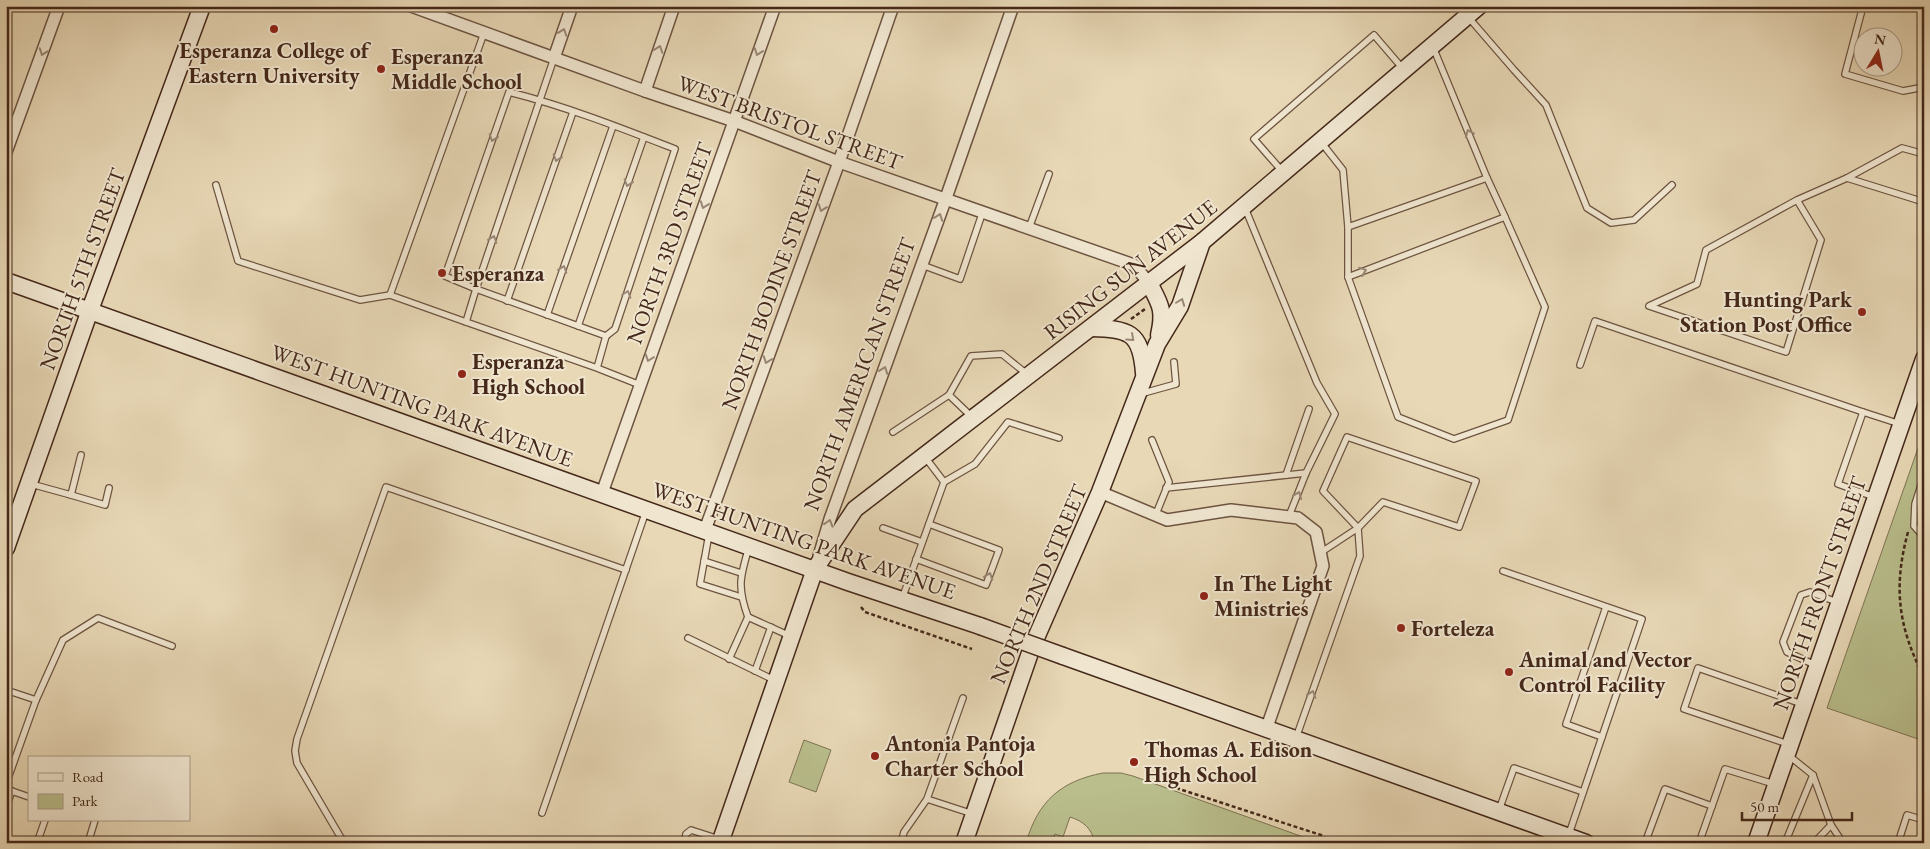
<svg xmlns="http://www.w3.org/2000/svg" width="1930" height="849" font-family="'EB Garamond',serif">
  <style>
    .green { fill: #b9be8c; stroke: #7e7353 }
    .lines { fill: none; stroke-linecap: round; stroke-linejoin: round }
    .lane-casing { stroke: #6d5441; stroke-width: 8 }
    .street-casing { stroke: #6d5441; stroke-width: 14 }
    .secondary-casing { stroke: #44281a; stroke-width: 19 }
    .path { stroke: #44281a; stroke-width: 2.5; stroke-dasharray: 4 2.5; stroke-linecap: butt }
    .lane { stroke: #f0e6d0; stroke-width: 5.5 }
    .street { stroke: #f0e6d0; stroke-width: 11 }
    .secondary { stroke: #f0e6d0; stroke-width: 16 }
    .secondary-bridge-casing { stroke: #44281a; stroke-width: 19; stroke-linecap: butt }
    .secondary-bridge { stroke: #f0e6d0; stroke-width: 16 }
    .oneway { stroke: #9a8775 }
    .poi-dot { fill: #8f2418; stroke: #f0e6d0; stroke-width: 2 }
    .labels { text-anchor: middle; stroke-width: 4; stroke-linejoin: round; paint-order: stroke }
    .poi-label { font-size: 22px; font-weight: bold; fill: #44281a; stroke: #f0e6d0; text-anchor: start }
    .street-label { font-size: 22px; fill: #44281a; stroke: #f0e6d0 }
  </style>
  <rect width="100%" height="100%" fill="#e8d8b6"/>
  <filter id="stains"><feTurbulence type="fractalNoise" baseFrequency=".004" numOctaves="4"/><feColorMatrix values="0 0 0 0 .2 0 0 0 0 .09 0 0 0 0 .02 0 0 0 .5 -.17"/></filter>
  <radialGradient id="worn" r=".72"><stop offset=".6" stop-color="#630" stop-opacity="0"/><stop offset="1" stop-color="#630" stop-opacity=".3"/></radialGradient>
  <g class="green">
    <polygon points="1924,431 1924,741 1827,708"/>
    <polygon points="804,740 831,750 816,792 789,782"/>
    <path d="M1103,773H1121L1133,776L1320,843H1094C1093,829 1083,821 1070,817L1063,837L1055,834L1052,843H1026C1038,801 1061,781 1103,773Z"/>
  </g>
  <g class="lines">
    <defs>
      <g id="lane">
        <polyline points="1863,6 1845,74 1903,91 1924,87"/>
        <polyline points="1469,18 1514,70 1546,105 1587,208 1611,223 1634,220 1672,185"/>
        <path d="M554,58L476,289L445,276L509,92C565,106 621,128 675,149L615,329L606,336"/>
        <polyline points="1321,142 1343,170 1348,227 1487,178"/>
        <polyline points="1282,171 1254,139 1374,35 1404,70"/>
        <polyline points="1847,178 1924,202"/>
        <polyline points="216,185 238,261 360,300 390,295"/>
        <polyline points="1797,200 1821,240 1786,352 1649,306 1697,284 1706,250 1797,200 1847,178 1902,148 1924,154"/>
        <polyline points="1245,208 1317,383 1335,414 1306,473 1289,516"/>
        <polyline points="1348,227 1348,277 1505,217 1487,178 1433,47"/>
        <polyline points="1029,228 1049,174"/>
        <polyline points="922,265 960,279 983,211"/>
        <polyline points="1348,277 1398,417 1454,439 1508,420 1545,307 1505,217"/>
        <polyline points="507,301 573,112"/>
        <polyline points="547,315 613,126"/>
        <polyline points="466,322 390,295 484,33"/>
        <polyline points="578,326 644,137"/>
        <polyline points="1580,365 1595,321 1863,412"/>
        <polyline points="597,368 466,322 476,289 606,336 597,368 640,385"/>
        <polyline points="1140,394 1176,384 1174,362"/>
        <polyline points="949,395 971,356 1002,354 1028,375"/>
        <polyline points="893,432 949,395 972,417"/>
        <polyline points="1152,440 1169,482 1156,514"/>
        <polyline points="1286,475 1309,409"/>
        <polyline points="1924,476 1915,504 1914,526 1924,537"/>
        <polyline points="944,482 975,464 1008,422 1059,438"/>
        <polyline points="31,484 71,495 81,455"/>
        <polyline points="1166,488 1306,473"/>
        <polyline points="71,495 105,505 109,488"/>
        <polyline points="1874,497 1838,484 1863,412 1900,424"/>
        <polyline points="883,528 922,542"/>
        <polyline points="709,534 700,584 741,597"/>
        <path d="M749,547C740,577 737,587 748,617L790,636"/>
        <polyline points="916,559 986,585 999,550 929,524"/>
        <polyline points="704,561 741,573"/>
        <polyline points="1503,571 1642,619 1569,834"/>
        <polyline points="902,599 944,482 925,457"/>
        <polyline points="688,638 774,680"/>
        <polyline points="729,659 748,617"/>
        <polyline points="1815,665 1787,652 1783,642 1801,595 1810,592 1837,602"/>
        <polyline points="755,671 771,627"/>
        <polyline points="6,690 36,700 6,784"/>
        <polyline points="963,698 927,799 973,814"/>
        <polyline points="36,700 63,640 98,618 172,646"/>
        <polyline points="1602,737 1566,724 1606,607"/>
        <polyline points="1296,738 1360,556 1358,528 1383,502 1459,527 1476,481 1347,437 1323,491 1358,528 1320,553"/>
        <polyline points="1788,744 1684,709 1698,668 1802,704"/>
        <polyline points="1788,755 1813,775 1831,825 1841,840"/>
        <polyline points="6,789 29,797"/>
        <polyline points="1712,806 1725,769 1774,784"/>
        <polyline points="6,807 12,791"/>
        <polyline points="1499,810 1514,768 1583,792"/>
        <polyline points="542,813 646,511"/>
        <polyline points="37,843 45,820"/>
        <polyline points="88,843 95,820"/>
        <polyline points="344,843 297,763 295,751 297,739 386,487 626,570"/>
        <polyline points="684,843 686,834 691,830 719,839"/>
        <polyline points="901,843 904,832 927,799"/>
        <polyline points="1645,843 1665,789 1712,806 1699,843"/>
        <polyline points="1785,843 1813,775"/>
        <polyline points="1814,843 1831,825"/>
        <polyline points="1898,843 1907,815 1924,820"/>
      </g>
      <g id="street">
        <polyline points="411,6 645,91 734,121 839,162 1134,265 1149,283"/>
        <polyline points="554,58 572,6"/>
        <polyline points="645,91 674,6"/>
        <polyline points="6,152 59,6"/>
        <polyline points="1100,492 1167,520 1231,510 1298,518 1316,532 1323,566 1266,730"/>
        <polyline points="602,493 775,6"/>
        <polyline points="705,530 839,162 893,6"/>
        <polyline points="819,556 830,519 946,198 1013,6"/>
      </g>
      <g id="secondary">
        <polyline points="6,281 848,582 980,626"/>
        <path d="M1149,283C1160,304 1165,310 1159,335"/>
        <path d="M1091,328C1128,329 1141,331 1144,373"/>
        <polyline points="6,548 90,310 202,6"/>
        <polyline points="1063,656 1586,843"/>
        <polyline points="720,843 815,569 855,509 1202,242 1479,6"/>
        <polyline points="964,843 1032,647 1100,492 1157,344 1180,306 1202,242"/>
        <polyline points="1756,843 1924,359"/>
      </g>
    </defs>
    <use href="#lane" class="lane-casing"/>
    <use href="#street" class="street-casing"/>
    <use href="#secondary" class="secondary-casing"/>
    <g class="path">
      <polyline points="1131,319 1145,309"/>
      <path d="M1908,532C1893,587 1898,627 1924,677"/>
      <polyline points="861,607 865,612 972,649"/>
      <polyline points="1163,773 1179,789 1321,835 1331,843"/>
    </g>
    <use href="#lane" class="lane"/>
    <use href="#street" class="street"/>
    <use href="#secondary" class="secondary"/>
    <defs>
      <polyline id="secondary-bridge" points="980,626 1063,656"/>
    </defs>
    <use href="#secondary-bridge" class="secondary-bridge-casing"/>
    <use href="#secondary-bridge" class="secondary-bridge"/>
  </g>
  <defs><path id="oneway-chevron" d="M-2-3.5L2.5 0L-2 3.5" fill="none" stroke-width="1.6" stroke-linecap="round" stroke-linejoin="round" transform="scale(1.25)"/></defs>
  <g class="oneway">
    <use href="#oneway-chevron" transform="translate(563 32) rotate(-71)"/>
    <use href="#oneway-chevron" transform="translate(659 49) rotate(-71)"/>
    <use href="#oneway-chevron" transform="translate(43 52) rotate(110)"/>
    <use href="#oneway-chevron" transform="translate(758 52) rotate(110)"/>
    <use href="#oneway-chevron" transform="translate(1469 133) rotate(-112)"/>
    <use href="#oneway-chevron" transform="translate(493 138) rotate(109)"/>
    <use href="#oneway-chevron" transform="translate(557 158) rotate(109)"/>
    <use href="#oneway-chevron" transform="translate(628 183) rotate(109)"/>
    <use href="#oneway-chevron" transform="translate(704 205) rotate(110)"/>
    <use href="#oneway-chevron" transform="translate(822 208) rotate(110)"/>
    <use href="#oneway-chevron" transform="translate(939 217) rotate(-70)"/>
    <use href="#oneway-chevron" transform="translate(493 239) rotate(-71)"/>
    <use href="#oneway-chevron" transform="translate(563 269) rotate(-71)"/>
    <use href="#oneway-chevron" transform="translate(1363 271) rotate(-21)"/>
    <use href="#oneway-chevron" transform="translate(627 294) rotate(-72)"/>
    <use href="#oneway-chevron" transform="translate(1181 302) rotate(-69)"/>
    <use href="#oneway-chevron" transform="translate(1131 338) rotate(42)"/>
    <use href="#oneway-chevron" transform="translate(649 358) rotate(110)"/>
    <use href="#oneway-chevron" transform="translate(767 360) rotate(110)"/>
    <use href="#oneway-chevron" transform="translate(884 370) rotate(-70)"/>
    <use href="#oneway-chevron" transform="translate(1298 495) rotate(-68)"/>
    <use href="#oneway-chevron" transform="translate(829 523) rotate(-73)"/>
    <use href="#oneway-chevron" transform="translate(989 576) rotate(-70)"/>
    <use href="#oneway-chevron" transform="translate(1312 694) rotate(-71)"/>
  </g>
  <g class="poi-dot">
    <circle cx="274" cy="29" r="5"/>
    <circle cx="381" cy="69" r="5"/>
    <circle cx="442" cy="273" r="5"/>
    <circle cx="1862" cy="312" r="5"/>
    <circle cx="462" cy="374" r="5"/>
    <circle cx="1204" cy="596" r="5"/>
    <circle cx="1401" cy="628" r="5"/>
    <circle cx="1509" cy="672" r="5"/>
    <circle cx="875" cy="756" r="5"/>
    <circle cx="1134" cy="762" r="5"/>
  </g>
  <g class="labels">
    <g class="poi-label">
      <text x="274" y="58" text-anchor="middle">Esperanza College of<tspan x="274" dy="25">Eastern University</tspan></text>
      <text x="391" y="64">Esperanza<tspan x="391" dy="25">Middle School</tspan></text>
      <text x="452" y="281">Esperanza</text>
      <text x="1852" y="307" text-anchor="end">Hunting Park<tspan x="1852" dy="25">Station Post Office</tspan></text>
      <text x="472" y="369">Esperanza<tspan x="472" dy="25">High School</tspan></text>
      <text x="1214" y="591">In The Light<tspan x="1214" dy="25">Ministries</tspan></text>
      <text x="1411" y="636">Forteleza</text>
      <text x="1519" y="667">Animal and Vector<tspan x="1519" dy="25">Control Facility</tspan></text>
      <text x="885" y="751">Antonia Pantoja<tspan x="885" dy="25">Charter School</tspan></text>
      <text x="1144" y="757">Thomas A. Edison<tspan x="1144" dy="25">High School</tspan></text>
    </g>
    <g class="street-label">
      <text transform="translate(790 122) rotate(20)" y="8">WEST BRISTOL STREET</text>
      <text transform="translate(669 243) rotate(-70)" y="8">NORTH 3RD STREET</text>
      <text transform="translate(82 269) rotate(-70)" y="8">NORTH 5TH STREET</text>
      <text transform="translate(1130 269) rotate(-38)" y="8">RISING SUN AVENUE</text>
      <text transform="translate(771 290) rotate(-70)" y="8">NORTH BODINE STREET</text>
      <text transform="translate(859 374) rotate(-70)" y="8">NORTH AMERICAN STREET</text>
      <text transform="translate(422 405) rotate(20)" y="8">WEST HUNTING PARK AVENUE</text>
      <text transform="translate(804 540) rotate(19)" y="8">WEST HUNTING PARK AVENUE</text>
      <text transform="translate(1038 584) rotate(-67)" y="8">NORTH 2ND STREET</text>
      <text transform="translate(1819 593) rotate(-71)" y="8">NORTH FRONT STREET</text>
    </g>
  </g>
  <rect width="1930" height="849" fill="none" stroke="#e8d8b6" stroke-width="25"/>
  <rect x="8" y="8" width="1915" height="834" fill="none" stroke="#44281a" stroke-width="2.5"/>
  <rect x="12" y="12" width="1905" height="824" fill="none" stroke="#44281a"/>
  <rect x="28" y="756" width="162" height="65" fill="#f0e6d0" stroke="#ab9a87"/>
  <rect x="38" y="773" width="25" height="8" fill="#f0e6d0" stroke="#ab9a87"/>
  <text x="72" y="782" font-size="15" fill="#44281a">Road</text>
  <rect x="38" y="794" width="25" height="15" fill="#b9be8c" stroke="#ab9a87"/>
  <text x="72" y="806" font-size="15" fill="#44281a">Park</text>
  <g transform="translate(1878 52) rotate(10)"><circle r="24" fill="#f0e6d0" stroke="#ab9a87"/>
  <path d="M0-4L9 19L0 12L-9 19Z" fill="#8f2418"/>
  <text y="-8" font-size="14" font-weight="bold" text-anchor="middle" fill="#44281a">N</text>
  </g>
  <path d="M1742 812v8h110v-8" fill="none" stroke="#44281a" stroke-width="2.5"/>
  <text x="1750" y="812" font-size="15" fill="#44281a" stroke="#f0e6d0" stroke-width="4" paint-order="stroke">50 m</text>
  <rect width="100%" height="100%" filter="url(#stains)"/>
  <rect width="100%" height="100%" fill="url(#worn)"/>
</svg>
